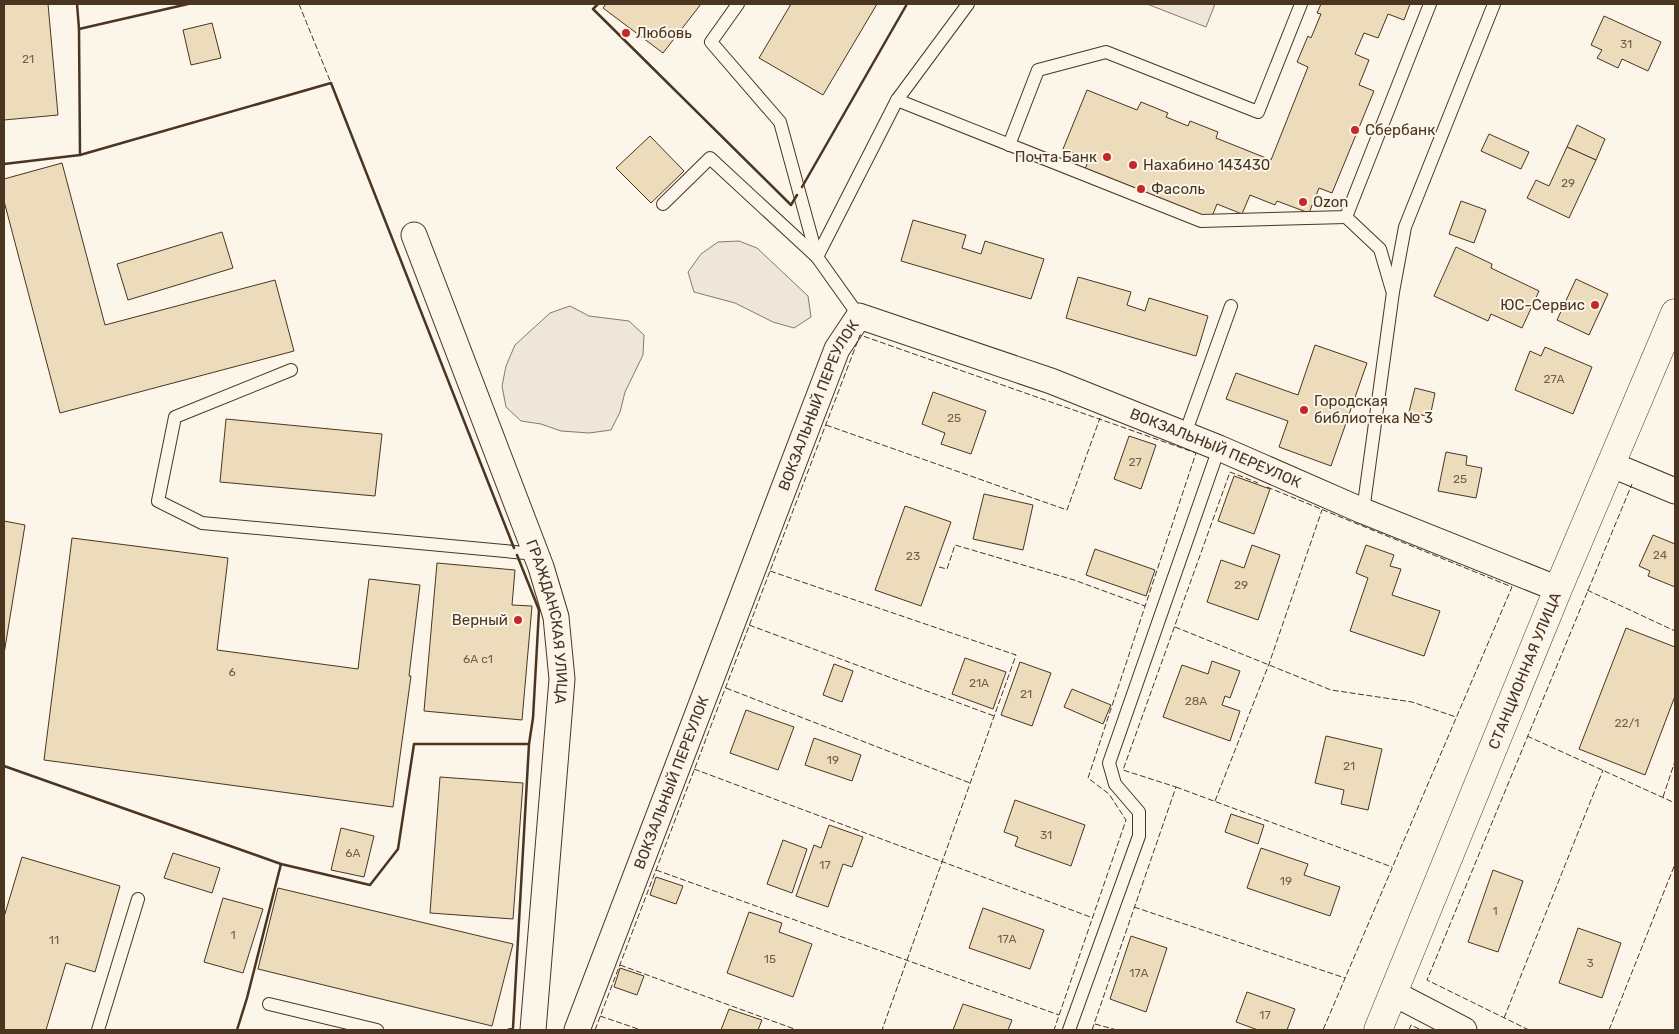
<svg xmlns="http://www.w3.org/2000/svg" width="1679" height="1034" font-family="Rubik,sans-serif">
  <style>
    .green { fill: #ede6d9; stroke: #887966 }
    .building { fill: #ecdcbc; stroke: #4a3520 }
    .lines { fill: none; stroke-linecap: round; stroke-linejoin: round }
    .lane-casing { stroke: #4a3520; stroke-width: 14 }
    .street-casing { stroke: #4a3520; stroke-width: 27 }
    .secondary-casing { stroke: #4a3520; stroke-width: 29 }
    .lane { stroke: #fbf6e9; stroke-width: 12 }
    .street { stroke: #fbf6e9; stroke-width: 25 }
    .secondary { stroke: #fbf6e9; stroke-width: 28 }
    .fence { stroke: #4a3520; stroke-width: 1; stroke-dasharray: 6 2.5; stroke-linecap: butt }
    .wall { stroke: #4a3520; stroke-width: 2.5 }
    .poi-dot { fill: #c62828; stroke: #fbf6e9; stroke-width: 2 }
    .labels { text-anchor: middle; stroke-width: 4; stroke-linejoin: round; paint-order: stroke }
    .number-label { font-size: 12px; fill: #725f47 }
    .poi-label { font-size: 15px; fill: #4a3520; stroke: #fbf6e9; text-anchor: start }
    .street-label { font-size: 15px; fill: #4a3520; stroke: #fbf6e9 }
  </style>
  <rect width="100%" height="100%" fill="#fbf6e9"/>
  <g class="green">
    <polygon points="1147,4 1215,4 1206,27"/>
    <polygon points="739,241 757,248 808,296 811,317 794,328 773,322 735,303 694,292 688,272 701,254 718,242"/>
    <polygon points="570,306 589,316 629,321 644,335 643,355 625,392 620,412 611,430 589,433 561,431 541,424 521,421 506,407 502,386 506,366 515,345 550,313"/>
  </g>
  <g class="building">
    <polygon points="4,4 48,4 58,115 4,120"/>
    <polygon points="606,4 701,4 663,53 603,8"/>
    <polygon points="791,4 877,4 823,95 759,58"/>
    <polygon points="1321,4 1410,4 1404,20 1388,14 1378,38 1364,33 1355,54 1369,60 1359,85 1374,91 1332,193 1319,188 1309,213 1277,201 1275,205 1250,195 1242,214 1217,204 1211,219 1085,169 1089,159 1063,149 1087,90 1137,110 1141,102 1168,113 1166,117 1188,126 1190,121 1218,132 1216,138 1271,160 1308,67 1297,62 1308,36 1311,38 1321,14 1317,13"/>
    <polygon points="1604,16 1661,42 1648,71 1622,59 1618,68 1597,58 1602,50 1591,45"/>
    <polygon points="212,23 221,58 191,65 183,30"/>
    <polygon points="1577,125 1605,139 1596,160 1567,147"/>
    <polygon points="1489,134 1529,152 1521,169 1481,151"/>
    <polygon points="650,136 684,171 651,203 616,168"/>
    <polygon points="1567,147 1596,160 1569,218 1527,198 1536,180 1549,186"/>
    <polygon points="62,163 105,325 275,280 294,351 60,413 4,201 4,179"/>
    <polygon points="1461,201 1486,210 1474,243 1449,234"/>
    <polygon points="913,220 966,235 962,248 981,254 985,241 1044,259 1031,299 901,261"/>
    <polygon points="222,232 233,268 128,300 117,264"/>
    <polygon points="1456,247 1492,264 1491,268 1539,291 1522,328 1491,314 1488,321 1434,296"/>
    <polygon points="1078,277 1131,292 1127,305 1145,311 1149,298 1208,316 1196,356 1066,318"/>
    <polygon points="1576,279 1608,294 1589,335 1557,320"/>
    <polygon points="1315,345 1367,363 1331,466 1279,447 1288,421 1226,399 1236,373 1298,395"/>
    <polygon points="1545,347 1592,367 1573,414 1515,390 1530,351 1541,356"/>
    <polygon points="1415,388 1435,393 1430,417 1409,412"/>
    <polygon points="933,392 986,411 971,454 941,444 945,433 922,424"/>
    <polygon points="226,419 382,434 375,496 220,482"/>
    <polygon points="1129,436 1156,445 1141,489 1114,479"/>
    <polygon points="1446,452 1467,456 1466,465 1482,468 1476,498 1438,491"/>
    <polygon points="1234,476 1270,489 1254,534 1218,521"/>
    <polygon points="984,494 1033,505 1023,550 973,539"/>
    <polygon points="905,506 951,522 921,606 875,590"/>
    <polygon points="4,521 25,525 4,654"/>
    <polygon points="1653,535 1675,544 1675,587 1648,576 1650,571 1639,566"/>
    <polygon points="72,538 228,558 217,650 358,669 369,579 420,585 409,676 411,676 393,807 44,760"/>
    <polygon points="1252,545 1280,555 1258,620 1207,602 1221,560 1244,568"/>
    <polygon points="1366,545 1394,555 1390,566 1401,569 1392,595 1440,611 1424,656 1350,631 1368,578 1356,573"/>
    <polygon points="1095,549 1155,570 1146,596 1086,575"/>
    <polygon points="437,563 515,570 512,605 532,606 522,720 424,711"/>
    <polygon points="1626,628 1675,647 1675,696 1645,775 1579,749"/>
    <polygon points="965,658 1006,672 993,709 952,694"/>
    <polygon points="1212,661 1240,671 1230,698 1225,696 1222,705 1240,711 1230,741 1163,717 1182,665 1208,674"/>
    <polygon points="1020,662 1051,673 1032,726 1001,715"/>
    <polygon points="834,664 853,671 842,702 823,695"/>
    <polygon points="1072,689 1111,705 1103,724 1064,707"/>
    <polygon points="746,710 794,727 778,770 730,753"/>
    <polygon points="1326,736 1382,749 1368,810 1341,804 1344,790 1315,783"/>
    <polygon points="814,738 861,755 852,781 805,765"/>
    <polygon points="440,777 523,783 513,919 430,913"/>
    <polygon points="1015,800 1085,825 1071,866 1015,846 1018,837 1004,832"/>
    <polygon points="1231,814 1264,825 1258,844 1225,832"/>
    <polygon points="829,825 863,837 852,867 843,864 828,907 796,896 814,845 821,848"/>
    <polygon points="341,828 374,836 364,877 331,870"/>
    <polygon points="783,840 807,849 792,893 767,884"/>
    <polygon points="1261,848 1308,864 1304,875 1340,887 1330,916 1247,888"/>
    <polygon points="173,853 220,868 212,893 164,878"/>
    <polygon points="22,857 120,886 95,972 66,963 46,1030 4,1030 4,917"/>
    <polygon points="1493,870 1523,881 1498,952 1468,942"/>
    <polygon points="656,877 683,886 676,904 650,895"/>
    <polygon points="278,888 513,944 492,1026 258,969"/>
    <polygon points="223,898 263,909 243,973 204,962"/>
    <polygon points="983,908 1044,930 1030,969 969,948"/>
    <polygon points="749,912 782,923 779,932 812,944 793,997 727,973"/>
    <polygon points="1578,928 1621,943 1602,998 1559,983"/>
    <polygon points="1131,936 1167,948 1146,1012 1110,999"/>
    <polygon points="620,968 644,976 637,995 614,987"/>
    <polygon points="1247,992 1295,1009 1287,1030 1258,1030 1236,1022"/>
    <polygon points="963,1004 1012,1020 1008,1030 953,1030"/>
    <polygon points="729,1009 762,1020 758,1030 721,1030"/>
  </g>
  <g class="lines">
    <defs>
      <g id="lane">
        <polyline points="738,4 711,42 780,122 817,257"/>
        <polyline points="897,100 1201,221 1346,217 1430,4"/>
        <polyline points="1009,145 1038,70 1106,52 1258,112 1301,4"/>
        <polyline points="663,204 710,158 817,257"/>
        <polyline points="1346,217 1380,249 1392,290"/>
        <polyline points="859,316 817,257 897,100 968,4"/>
        <polyline points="291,370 175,417 158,501 202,523 536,554"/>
        <polyline points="1185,434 1231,306"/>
        <polyline points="1363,511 1393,292 1405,227 1494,4"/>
        <polyline points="269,1004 377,1030"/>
        <polyline points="98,1030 138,899"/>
        <polyline points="1069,1030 1139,836 1139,812 1115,784 1109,763 1219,448"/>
      </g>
      <g id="street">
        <path id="s1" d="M414,235L541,567L556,617L562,679L533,1030"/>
        <polyline points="1610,464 1675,491"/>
        <polyline points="1393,993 1464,1030"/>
        <path id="s2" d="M577,1030L837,349L859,316L1051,381L1219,448L1363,511L1558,589"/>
      </g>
      <g id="secondary">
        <path id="s3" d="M1378,1030L1558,589L1675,313"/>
      </g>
    </defs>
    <use href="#lane" class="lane-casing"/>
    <use href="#street" class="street-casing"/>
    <use href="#secondary" class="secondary-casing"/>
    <use href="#lane" class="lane"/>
    <use href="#street" class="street"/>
    <use href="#secondary" class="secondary"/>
    <g class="fence">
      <polyline points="299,4 331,83"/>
      <polyline points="826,425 1067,510 1100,418"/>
      <polyline points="1267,487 1512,587 1323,1030"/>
      <polyline points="939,567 947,569 955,545 1074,580 1145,606"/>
      <polyline points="770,571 1016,655 882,1030"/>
      <polyline points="1587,590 1675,631"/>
      <polyline points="749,625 994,716"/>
      <polyline points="1175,627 1331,690 1412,702 1456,717"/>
      <polyline points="726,688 970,783"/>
      <polyline points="1527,736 1675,803"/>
      <polyline points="694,769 1093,918"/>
      <polyline points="1176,787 1392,867"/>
      <polyline points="1663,797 1675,761"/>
      <polyline points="1215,801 1269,664 1322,510"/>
      <polyline points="656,870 1059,1015"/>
      <polyline points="1134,907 1345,978"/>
      <polyline points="620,965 797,1030"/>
      <polyline points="600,1016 641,1030"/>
      <polyline points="1504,1018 1603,770"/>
      <polyline points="1095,1024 1117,1030"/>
      <polyline points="595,1030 860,335 1196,453 1088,778 1109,794 1126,820 1054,1030"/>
      <polyline points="1092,1030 1176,787 1123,770 1230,472 1258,483"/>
      <polyline points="1409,1030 1411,1025 1421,1030"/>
      <polyline points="1529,1030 1427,980 1632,484"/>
      <polyline points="1609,1030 1675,864"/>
    </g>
    <g class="wall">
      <polyline points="77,4 79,29 80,155"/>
      <polyline points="598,4 593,9 791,205 797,195"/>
      <polyline points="79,29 188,4"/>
      <polyline points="4,164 80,155 331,83 514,548"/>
      <polyline points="802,187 907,4"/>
      <polyline points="4,766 281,864 370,885 398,849 414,744 529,744"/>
      <polyline points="237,1030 247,998 281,864"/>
      <polyline points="508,1030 513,1028 529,744 533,718 539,610 517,555"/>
    </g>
  </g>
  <g class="poi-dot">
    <circle cx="626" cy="33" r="5"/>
    <circle cx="1355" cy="130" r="5"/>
    <circle cx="1107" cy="157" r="5"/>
    <circle cx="1133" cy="165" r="5"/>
    <circle cx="1141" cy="189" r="5"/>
    <circle cx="1303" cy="202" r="5"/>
    <circle cx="1595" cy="305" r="5"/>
    <circle cx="1304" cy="410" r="5"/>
    <circle cx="518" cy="620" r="5"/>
  </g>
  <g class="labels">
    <g class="number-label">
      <text x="1626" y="48">31</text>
      <text x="28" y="63">21</text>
      <text x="1568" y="187">29</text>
      <text x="1554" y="383">27А</text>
      <text x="954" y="422">25</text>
      <text x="1135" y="466">27</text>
      <text x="1460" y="483">25</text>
      <text x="1660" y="559">24</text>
      <text x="913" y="560">23</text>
      <text x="1241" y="589">29</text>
      <text x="478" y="663">6А с1</text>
      <text x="232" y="676">6</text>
      <text x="979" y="687">21А</text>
      <text x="1026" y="698">21</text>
      <text x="1196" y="705">28А</text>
      <text x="1627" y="727">22/1</text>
      <text x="833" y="764">19</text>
      <text x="1349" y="770">21</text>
      <text x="1046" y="839">31</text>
      <text x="353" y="857">6А</text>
      <text x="825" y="869">17</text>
      <text x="1286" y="885">19</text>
      <text x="1495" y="915">1</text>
      <text x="233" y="939">1</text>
      <text x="1007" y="943">17А</text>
      <text x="54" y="944">11</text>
      <text x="770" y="963">15</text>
      <text x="1590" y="967">3</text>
      <text x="1139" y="977">17А</text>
      <text x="1265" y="1019">17</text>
    </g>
    <g class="poi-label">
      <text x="636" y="38">Любовь</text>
      <text x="1365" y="135">Сбербанк</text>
      <text x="1097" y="162" text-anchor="end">Почта Банк</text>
      <text x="1143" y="170">Нахабино 143430</text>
      <text x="1151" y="194">Фасоль</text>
      <text x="1313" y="207">Ozon</text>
      <text x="1585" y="310" text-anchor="end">ЮС-Сервис</text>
      <text x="1314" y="406">Городская<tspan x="1314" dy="17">библиотека № 3</tspan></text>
      <text x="508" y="625" text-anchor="end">Верный</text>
    </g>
    <g class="street-label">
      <text dy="5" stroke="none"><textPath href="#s2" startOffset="670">ВОКЗАЛЬНЫЙ ПЕРЕУЛОК</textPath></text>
      <text dy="5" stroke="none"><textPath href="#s2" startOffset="1149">ВОКЗАЛЬНЫЙ ПЕРЕУЛОК</textPath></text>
      <text dy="5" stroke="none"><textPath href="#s1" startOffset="411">ГРАЖДАНСКАЯ УЛИЦА</textPath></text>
      <text dy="5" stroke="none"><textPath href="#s3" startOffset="388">СТАНЦИОННАЯ УЛИЦА</textPath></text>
      <text dy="5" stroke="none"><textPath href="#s2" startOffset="265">ВОКЗАЛЬНЫЙ ПЕРЕУЛОК</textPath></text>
    </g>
  </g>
  <rect width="1679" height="1034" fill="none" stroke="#4a3520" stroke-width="10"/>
</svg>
